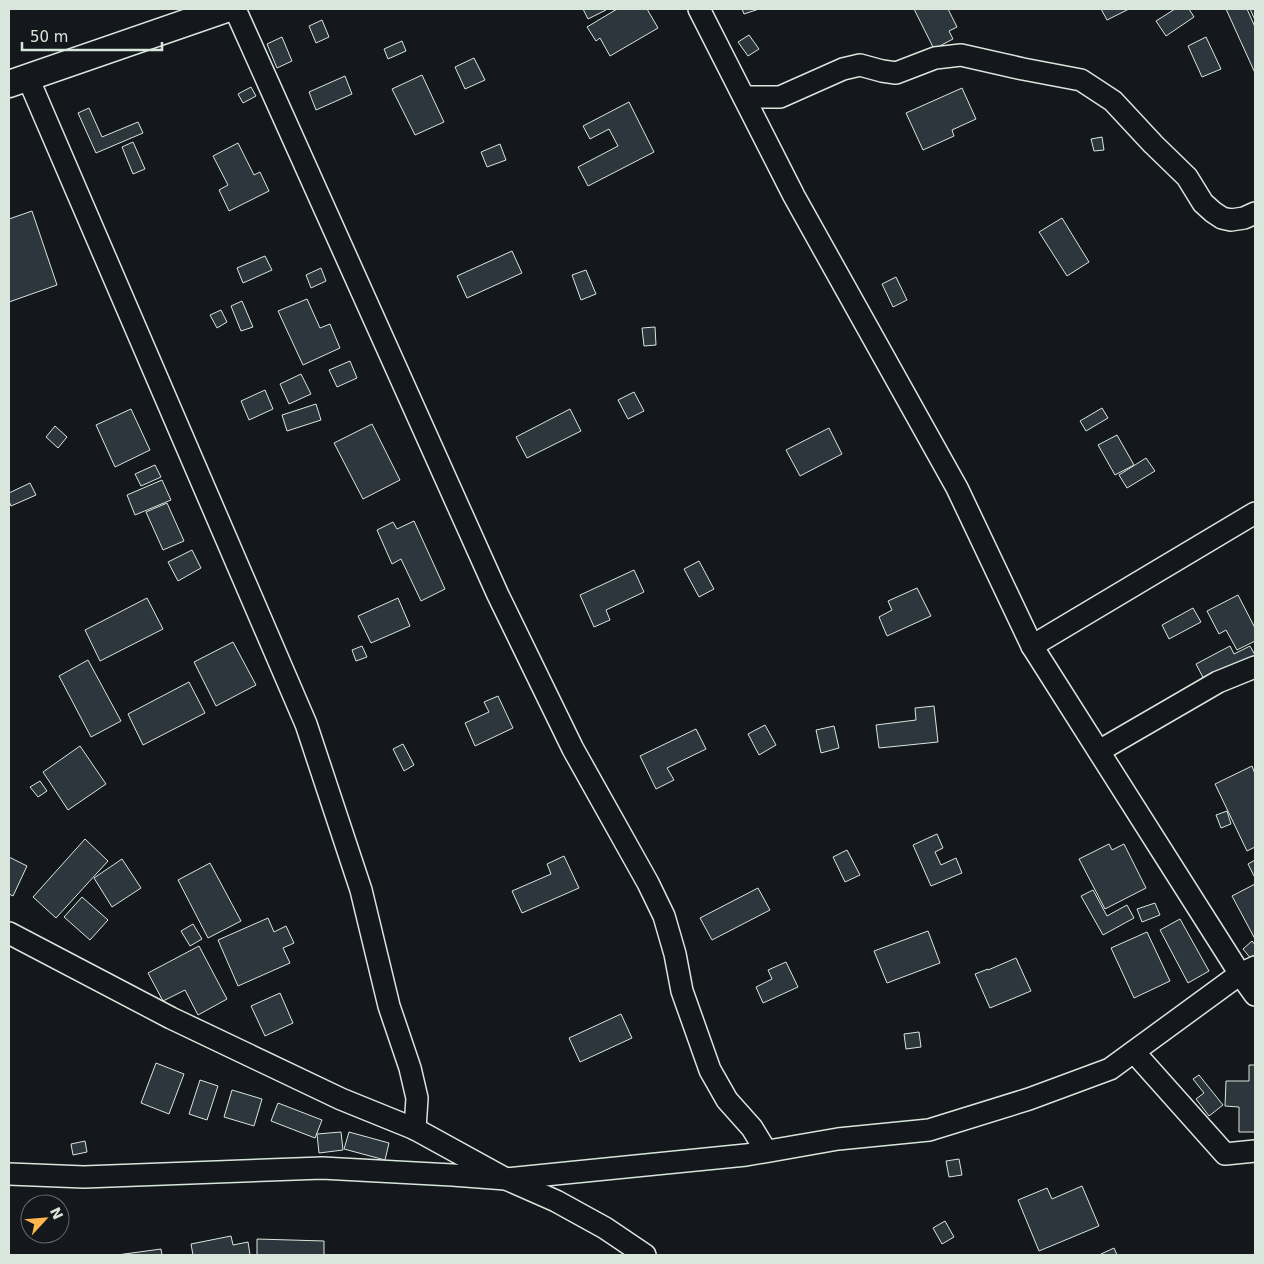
<svg xmlns="http://www.w3.org/2000/svg" width="1264" height="1264" font-family="'DejaVu Sans',sans-serif">
  <style>
    .building { fill: #2c363c; stroke: #d8e6dc }
    .lines { fill: none; stroke-linecap: round; stroke-linejoin: round }
    .minor-casing { stroke: #d8e6dc; stroke-width: 24 }
    .major-casing { stroke: #d8e6dc; stroke-width: 29 }
    .minor { stroke: #14181c; stroke-width: 21 }
    .major { stroke: #14181c; stroke-width: 26 }
  </style>
  <rect width="100%" height="100%" fill="#14181c"/>
  <g class="building">
    <polygon points="583,9 605,9 606,10 588,19"/>
    <polygon points="617,9 647,9 658,28 610,56 600,38 596,41 587,27"/>
    <polygon points="742,9 759,9 744,14"/>
    <polygon points="914,9 948,9 957,27 949,31 953,39 934,49"/>
    <polygon points="1101,9 1129,9 1107,20"/>
    <polygon points="1175,9 1189,9 1194,17 1166,36 1156,21"/>
    <polygon points="1226,9 1247,9 1255,27 1255,73"/>
    <polygon points="1250,9 1255,9 1255,20"/>
    <polygon points="322,20 329,37 316,43 309,26"/>
    <polygon points="749,35 759,49 748,56 738,42"/>
    <polygon points="282,37 292,61 277,68 267,44"/>
    <polygon points="1206,37 1221,69 1202,77 1188,46"/>
    <polygon points="402,41 406,51 388,59 384,49"/>
    <polygon points="474,58 485,80 465,89 455,67"/>
    <polygon points="422,75 444,122 415,135 392,89"/>
    <polygon points="345,76 352,94 316,110 309,92"/>
    <polygon points="251,87 256,96 243,103 238,94"/>
    <polygon points="962,88 976,119 952,130 954,136 923,150 906,113"/>
    <polygon points="629,102 654,152 588,186 578,167 618,146 609,129 590,139 583,126"/>
    <polygon points="89,108 102,137 138,122 143,133 96,153 78,113"/>
    <polygon points="1102,137 1104,150 1094,151 1091,139"/>
    <polygon points="133,142 145,169 133,174 122,147"/>
    <polygon points="238,143 254,175 260,172 269,191 229,211 219,190 228,185 213,156"/>
    <polygon points="500,144 506,160 487,167 481,152"/>
    <polygon points="32,211 57,285 9,302 9,219"/>
    <polygon points="1062,218 1089,262 1067,276 1039,232"/>
    <polygon points="512,251 522,273 467,298 457,276"/>
    <polygon points="265,256 272,270 243,283 237,268"/>
    <polygon points="321,268 326,281 311,288 306,275"/>
    <polygon points="586,270 596,294 581,300 572,275"/>
    <polygon points="896,277 907,300 893,307 882,284"/>
    <polygon points="307,299 320,328 330,324 340,348 303,365 278,311"/>
    <polygon points="242,301 253,327 241,331 231,306"/>
    <polygon points="221,310 227,322 217,328 210,315"/>
    <polygon points="655,327 656,345 644,346 642,328"/>
    <polygon points="350,361 357,378 337,387 329,370"/>
    <polygon points="301,374 311,394 289,404 280,384"/>
    <polygon points="265,390 273,409 249,420 241,401"/>
    <polygon points="634,392 644,411 628,419 618,400"/>
    <polygon points="316,404 321,420 287,431 282,415"/>
    <polygon points="1102,408 1108,418 1086,431 1080,421"/>
    <polygon points="131,409 150,450 115,467 96,425"/>
    <polygon points="570,409 581,431 527,458 516,437"/>
    <polygon points="372,424 400,480 363,499 334,443"/>
    <polygon points="55,426 67,437 58,448 46,437"/>
    <polygon points="829,428 842,454 800,476 786,450"/>
    <polygon points="1117,435 1134,465 1115,475 1098,445"/>
    <polygon points="1146,458 1155,471 1127,488 1119,475"/>
    <polygon points="155,465 161,477 141,486 135,474"/>
    <polygon points="162,480 171,500 135,515 127,495"/>
    <polygon points="30,483 36,495 11,506 9,501 9,493"/>
    <polygon points="167,503 184,541 163,550 146,512"/>
    <polygon points="414,521 445,589 421,601 401,559 392,564 377,530 393,522 397,529"/>
    <polygon points="192,550 201,568 178,581 168,562"/>
    <polygon points="699,561 714,589 699,597 684,569"/>
    <polygon points="634,570 644,592 606,610 610,620 594,627 580,595"/>
    <polygon points="917,588 931,616 887,636 879,617 892,610 888,601"/>
    <polygon points="1238,595 1255,628 1255,641 1237,650 1226,630 1219,634 1207,611"/>
    <polygon points="147,598 163,629 100,661 85,630"/>
    <polygon points="398,598 410,626 371,643 358,616"/>
    <polygon points="1193,608 1201,622 1169,639 1162,625"/>
    <polygon points="233,642 256,685 216,706 194,662"/>
    <polygon points="362,646 367,657 356,661 352,650"/>
    <polygon points="1230,646 1234,654 1250,646 1255,655 1255,665 1209,689 1196,664"/>
    <polygon points="88,660 121,721 91,737 59,676"/>
    <polygon points="189,682 205,713 143,745 128,714"/>
    <polygon points="498,696 513,728 475,746 465,723 489,712 484,702"/>
    <polygon points="934,706 938,742 879,748 876,725 916,720 915,708"/>
    <polygon points="765,725 776,745 759,755 748,734"/>
    <polygon points="834,726 839,748 821,753 816,730"/>
    <polygon points="696,729 706,749 667,768 674,780 656,789 640,756"/>
    <polygon points="403,744 414,765 404,771 393,749"/>
    <polygon points="80,746 106,784 68,810 43,772"/>
    <polygon points="1252,766 1255,774 1255,847 1247,851 1215,784"/>
    <polygon points="40,781 47,791 38,797 30,787"/>
    <polygon points="1227,811 1231,824 1221,828 1216,815"/>
    <polygon points="937,834 943,848 935,852 941,865 956,858 962,873 931,886 913,845"/>
    <polygon points="85,839 108,861 56,918 33,897"/>
    <polygon points="1109,844 1112,850 1124,844 1146,888 1105,909 1079,859"/>
    <polygon points="847,850 860,875 845,882 833,857"/>
    <polygon points="564,856 579,888 522,913 512,891 551,874 547,864"/>
    <polygon points="9,857 27,866 13,896 9,894"/>
    <polygon points="122,859 141,888 112,907 94,878"/>
    <polygon points="1255,860 1255,875 1254,876 1248,864"/>
    <polygon points="210,863 241,921 208,938 178,880"/>
    <polygon points="1255,884 1255,939 1232,896"/>
    <polygon points="758,888 770,910 712,940 700,918"/>
    <polygon points="1093,890 1107,916 1127,905 1134,918 1103,935 1081,896"/>
    <polygon points="82,897 108,920 90,940 64,917"/>
    <polygon points="1155,903 1160,915 1142,922 1137,909"/>
    <polygon points="268,918 274,932 286,926 294,943 283,948 290,963 238,986 218,940"/>
    <polygon points="1180,919 1209,971 1188,983 1160,930"/>
    <polygon points="193,924 202,939 190,946 181,931"/>
    <polygon points="928,931 940,963 887,983 874,951"/>
    <polygon points="1147,932 1170,981 1134,998 1111,948"/>
    <polygon points="1252,941 1255,945 1255,957 1252,960 1243,949"/>
    <polygon points="199,946 227,999 198,1015 185,990 163,1001 148,973"/>
    <polygon points="1016,958 1031,991 990,1008 975,974 988,969 988,970"/>
    <polygon points="786,962 798,987 763,1003 756,987 772,979 768,970"/>
    <polygon points="280,993 293,1023 265,1036 251,1006"/>
    <polygon points="621,1014 632,1038 580,1062 569,1038"/>
    <polygon points="919,1032 921,1047 906,1049 904,1034"/>
    <polygon points="156,1063 184,1074 169,1114 141,1103"/>
    <polygon points="1249,1065 1255,1065 1255,1132 1239,1132 1239,1107 1225,1106 1226,1081 1249,1081"/>
    <polygon points="1199,1075 1223,1105 1209,1116 1196,1099 1204,1093 1193,1079"/>
    <polygon points="200,1080 218,1086 207,1120 189,1114"/>
    <polygon points="232,1090 262,1099 254,1126 224,1117"/>
    <polygon points="278,1103 322,1120 315,1138 271,1121"/>
    <polygon points="341,1132 343,1150 319,1153 317,1134"/>
    <polygon points="349,1132 389,1143 385,1160 344,1149"/>
    <polygon points="85,1141 87,1152 73,1155 71,1144"/>
    <polygon points="959,1159 962,1175 949,1177 946,1161"/>
    <polygon points="1082,1186 1099,1226 1039,1251 1018,1200 1047,1188 1052,1199"/>
    <polygon points="945,1221 954,1237 942,1244 933,1228"/>
    <polygon points="231,1236 233,1245 248,1242 250,1255 193,1255 191,1244"/>
    <polygon points="257,1239 324,1241 324,1255 257,1255"/>
    <polygon points="1114,1248 1117,1255 1101,1255 1101,1254"/>
    <polygon points="161,1249 162,1255 117,1255"/>
  </g>
  <g class="lines">
    <defs>
      <g id="minor">
        <polyline points="235,9 498,595 573,749 648,883 664,916 675,954 682,991 710,1070 727,1100 752,1128 766,1151"/>
        <polyline points="699,9 794,196 957,488 1032,646 1240,974 1255,995"/>
        <polyline points="28,78 306,724 361,890 389,1006 410,1068 417,1098 415,1129"/>
        <polyline points="744,97 780,97 843,69 860,65 882,71 896,73 935,58 961,55 1023,69 1081,80 1113,101 1153,144 1187,177 1203,203 1213,212 1222,218 1231,220 1244,218 1255,213"/>
        <polyline points="1032,646 1255,513"/>
        <polyline points="1099,751 1218,682 1255,667"/>
        <polyline points="9,933 171,1018 341,1099 415,1129 506,1179 556,1201 605,1228 645,1255"/>
        <polyline points="1134,1052 1225,1154 1255,1151"/>
        <polyline points="9,1174 84,1177 322,1168 452,1175 506,1179 746,1155 838,1139 929,1130 1029,1099 1110,1069 1240,974 1255,967"/>
      </g>
      <polyline id="major" points="9,84 226,9"/>
    </defs>
    <use href="#minor" class="minor-casing"/>
    <use href="#major" class="major-casing"/>
    <use href="#minor" class="minor"/>
    <use href="#major" class="major"/>
  </g>
  <rect width="1264" height="1264" fill="none" stroke="#d8e6dc" stroke-width="20"/>
  <g transform="translate(45 1219) rotate(64)"><circle r="24" fill="#14181c" stroke="#626a69"/>
  <path d="M0-4L9 19L0 12L-9 19Z" fill="#ffb74d"/>
  <text y="-8" font-size="14" font-weight="bold" text-anchor="middle" fill="#d8e6dc">N</text>
  </g>
  <path d="M22 42v8h140v-8" fill="none" stroke="#d8e6dc" stroke-width="2.5"/>
  <text x="30" y="42" font-size="15" fill="#d8e6dc" stroke="#14181c" stroke-width="4" paint-order="stroke">50 m</text>
</svg>
